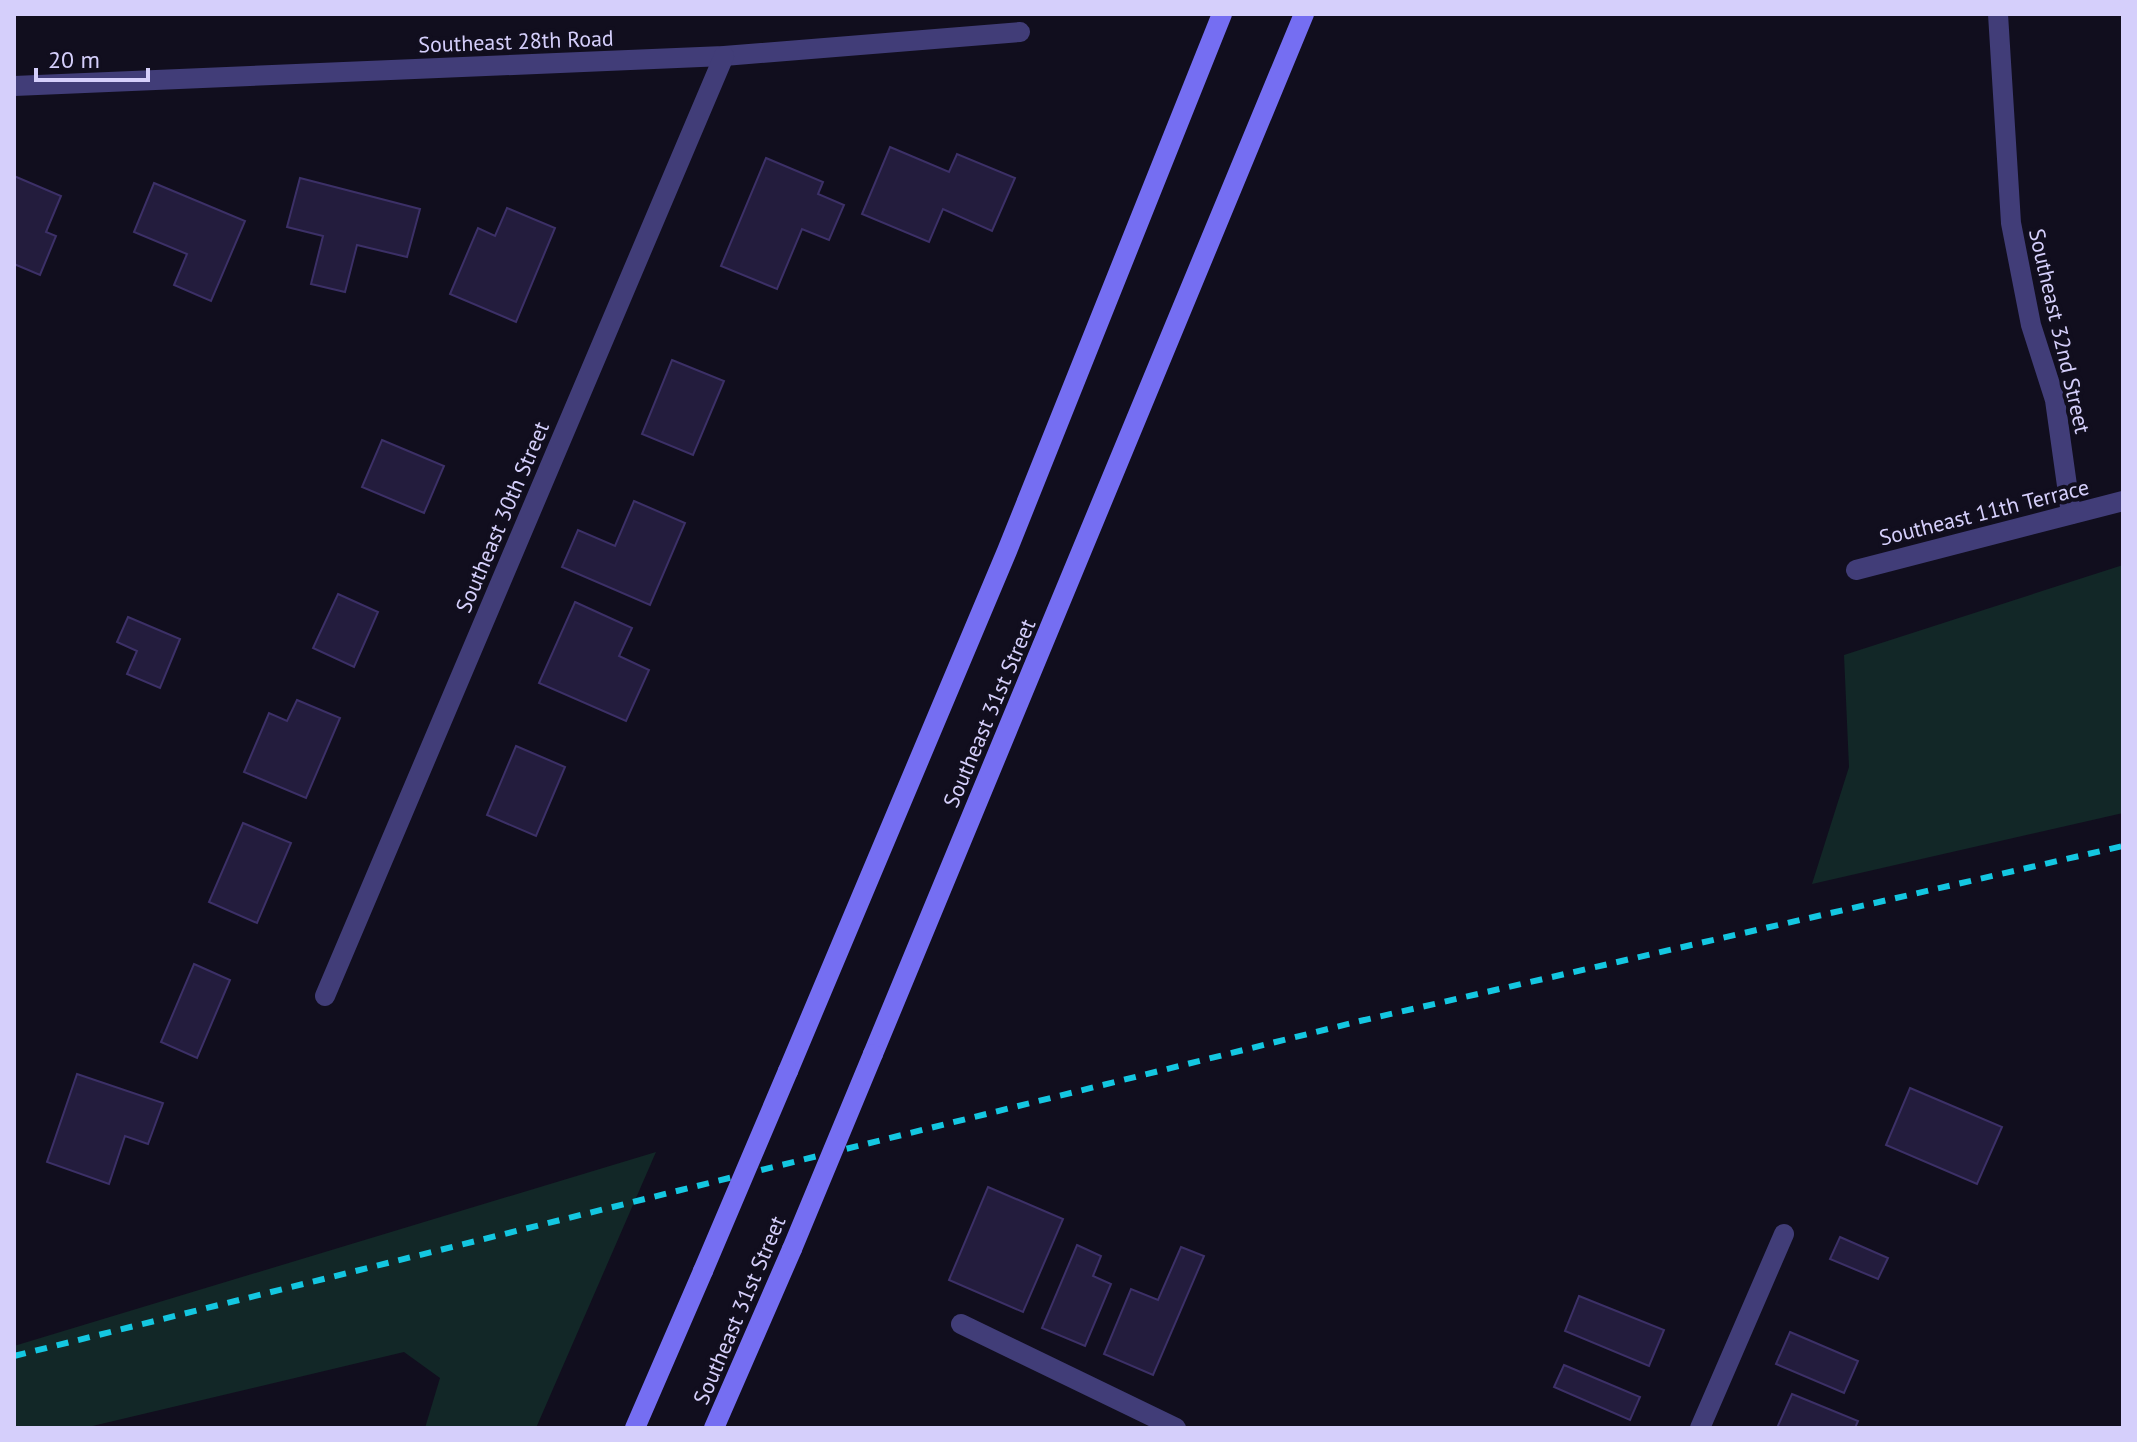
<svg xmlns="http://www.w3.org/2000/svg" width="2137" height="1442" font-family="'PT Sans',sans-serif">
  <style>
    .green { fill: #122727 }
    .building { fill: #231c3d; stroke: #3c3067; stroke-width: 2 }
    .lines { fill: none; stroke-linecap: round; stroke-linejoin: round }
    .service { stroke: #413d78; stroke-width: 20 }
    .minor { stroke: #413d78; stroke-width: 20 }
    .secondary { stroke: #756ef2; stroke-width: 20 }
    .rail { stroke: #14c7e1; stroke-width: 6; stroke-dasharray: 12 10; stroke-linecap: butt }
    .secondary-bridge { stroke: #756ef2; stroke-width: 20 }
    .labels { text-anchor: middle; stroke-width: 8; stroke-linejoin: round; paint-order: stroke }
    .street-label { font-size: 22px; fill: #d5cffb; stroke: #110e1e }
  </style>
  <rect width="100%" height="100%" fill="#110e1e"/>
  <g class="green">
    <polygon points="2123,565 2123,813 1812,884 1849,767 1844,655"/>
    <polygon points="656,1152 536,1428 425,1428 440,1378 404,1352 84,1428 14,1428 14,1346"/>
  </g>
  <g class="building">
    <polygon points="890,147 949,172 957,154 1015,178 992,231 943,209 929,242 862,214"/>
    <polygon points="766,158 823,182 818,194 844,205 829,240 802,229 777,289 721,266"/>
    <polygon points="14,176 61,196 46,232 56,236 40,275 14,264"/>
    <polygon points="300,178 420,209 407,257 357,245 345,292 311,284 323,236 287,227"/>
    <polygon points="154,183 245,221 211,301 174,285 187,254 134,232"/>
    <polygon points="507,208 555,228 516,322 450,294 478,228 495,236"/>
    <polygon points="672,360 724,381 693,455 642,434"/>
    <polygon points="382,440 444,466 424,513 362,487"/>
    <polygon points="634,501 685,523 650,605 562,567 578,530 615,546"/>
    <polygon points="338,594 378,612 354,667 313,648"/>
    <polygon points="575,602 632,628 619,656 649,670 626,721 539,683"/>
    <polygon points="128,617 180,639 160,688 127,674 137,651 117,642"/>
    <polygon points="297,700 340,718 306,798 244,772 269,713 287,721"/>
    <polygon points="516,746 565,767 536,836 487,815"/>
    <polygon points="243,823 291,843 257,923 209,902"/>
    <polygon points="194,964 230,980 197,1058 161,1042"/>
    <polygon points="77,1074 163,1103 148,1144 125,1136 109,1184 47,1162"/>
    <polygon points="1910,1088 2002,1127 1977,1184 1886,1145"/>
    <polygon points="988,1187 1063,1219 1023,1312 949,1280"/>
    <polygon points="1840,1237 1888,1258 1878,1279 1830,1259"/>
    <polygon points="1077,1245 1101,1256 1093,1276 1111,1284 1085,1346 1042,1328"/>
    <polygon points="1181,1247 1204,1256 1153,1375 1104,1354 1131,1289 1158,1300"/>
    <polygon points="1579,1296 1664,1330 1649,1366 1565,1331"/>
    <polygon points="1790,1332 1858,1361 1844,1393 1776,1364"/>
    <polygon points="1564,1365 1640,1397 1630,1420 1554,1387"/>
    <polygon points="1792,1394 1858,1421 1855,1428 1777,1428"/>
  </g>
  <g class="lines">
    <g class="service">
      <polyline points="961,1324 1176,1428"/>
      <polyline points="1700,1428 1784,1234"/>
    </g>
    <g class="minor">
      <polyline points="1998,14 2011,223 2031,325 2055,400 2071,514"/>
      <polyline points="14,86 724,56 1020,32"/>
      <polyline points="1856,570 2123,501"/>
      <polyline points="325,996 724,56"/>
    </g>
    <g class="secondary">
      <polyline points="873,1054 1304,14"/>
      <polyline points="788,1071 1007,551 1222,14"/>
      <polyline points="635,1428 703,1271"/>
      <polyline points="714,1428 792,1249"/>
    </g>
    <polyline class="rail" points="14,1356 1360,1021 2123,846"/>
    <g class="secondary-bridge">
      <polyline points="792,1249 873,1054"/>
      <polyline points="703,1271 788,1071"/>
    </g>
  </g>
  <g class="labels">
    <g class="street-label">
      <text transform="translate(516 41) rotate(-2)" y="8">Southeast 28th Road</text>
      <text transform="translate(2060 331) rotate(77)" y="8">Southeast 32nd Street</text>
      <text transform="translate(1984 512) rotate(-14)" y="8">Southeast 11th Terrace</text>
      <text transform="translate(502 517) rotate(-67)" y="8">Southeast 30th Street</text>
      <text transform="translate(989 713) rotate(-67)" y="8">Southeast 31st Street</text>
      <text transform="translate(739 1310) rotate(-67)" y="8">Southeast 31st Street</text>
    </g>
  </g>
  <rect width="2137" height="1442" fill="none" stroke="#d5cffb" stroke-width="32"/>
  <path d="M36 68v12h112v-12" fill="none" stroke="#d5cffb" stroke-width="4"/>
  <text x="48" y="68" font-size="24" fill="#d5cffb" stroke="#110e1e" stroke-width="6" paint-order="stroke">20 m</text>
</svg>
